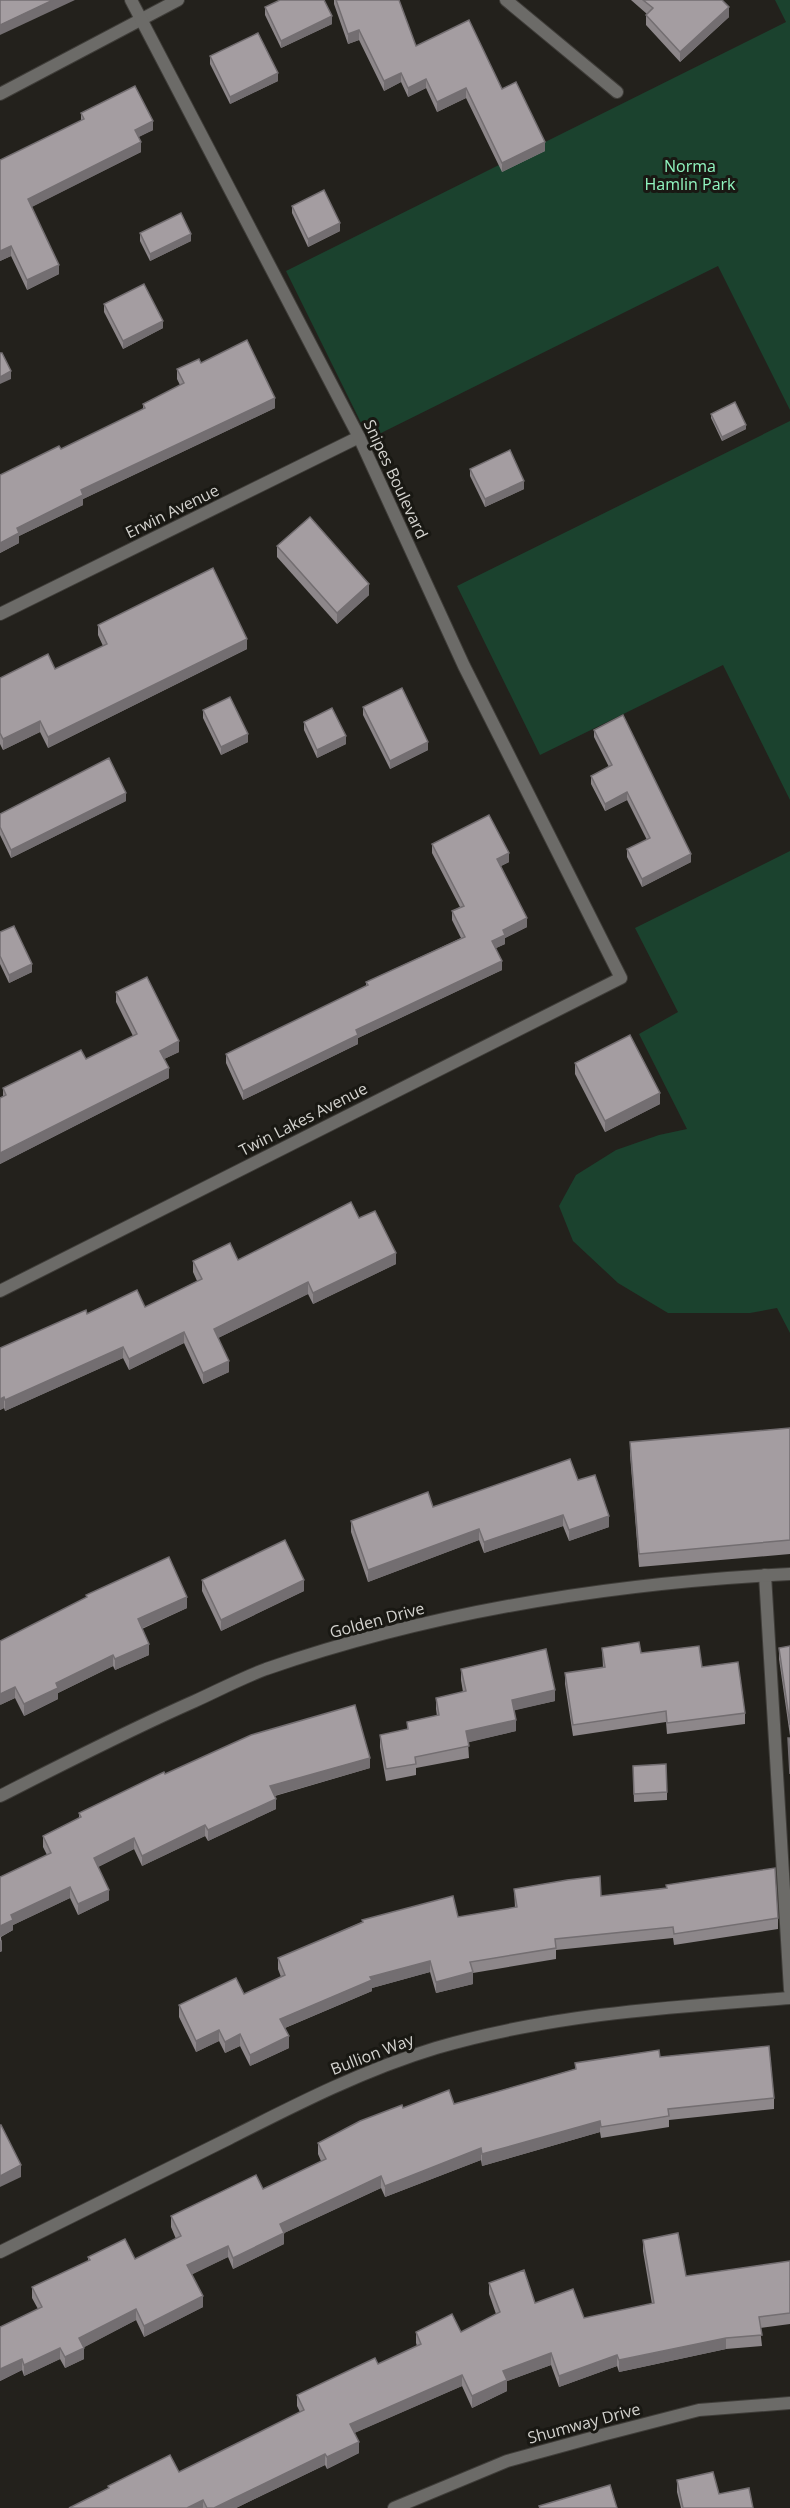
<svg xmlns="http://www.w3.org/2000/svg" width="790" height="2508" font-family="'Open Sans',sans-serif">
  <style>
    .green { fill: #1b422e }
    .lines { fill: none; stroke-linecap: round; stroke-linejoin: round }
    .service-casing { stroke: #3f3d39; stroke-width: 14 }
    .minor-casing { stroke: #3f3d39; stroke-width: 14 }
    .service { stroke: #6c6b68; stroke-width: 12 }
    .minor { stroke: #6c6b68; stroke-width: 12 }
    .wall { fill: #8d878a }
    .shaded-wall { fill: #736e71 }
    .building { fill: #a49da1; stroke: #736e71; stroke-width: 1.5 }
    .labels { text-anchor: middle; stroke-width: 6; stroke-linejoin: round; paint-order: stroke }
    .park-label { font-size: 16px; fill: #91f6c0; stroke: #191813 }
    .street-label { font-size: 16px; fill: #d4d3cf; stroke: #191813 }
  </style>
  <rect width="100%" height="100%" fill="#23211c"/>
  <g class="green">
    <polygon points="775,0 790,0 790,410 718,266 369,439 286,271 786,22"/>
    <polygon points="790,421 790,800 723,665 540,755 457,586"/>
    <polygon points="790,851 790,1333 777,1308 750,1313 668,1313 618,1283 573,1241 559,1206 576,1175 616,1150 659,1135 687,1129 639,1034 678,1012 635,928"/>
  </g>
  <g class="lines">
    <defs>
      <polyline id="service" points="765,1575 790,1990"/>
      <g id="minor">
        <polyline points="506,0 617,92"/>
        <polyline points="0,94 178,0"/>
        <polyline points="0,614 359,437"/>
        <polyline points="0,1291 621,978 464,666 359,437 131,0"/>
        <path d="M0,1796C65,1763 129,1730 195,1701C219,1690 242,1678 266,1669C434,1611 612,1583 790,1574"/>
        <path d="M0,2252C76,2214 152,2176 228,2139C295,2105 363,2070 436,2048C552,2014 670,2007 790,1998"/>
        <polyline points="394,2508 507,2461 602,2435 699,2410 790,2403"/>
      </g>
    </defs>
    <use href="#service" class="service-casing"/>
    <use href="#minor" class="minor-casing"/>
    <use href="#service" class="service"/>
    <use href="#minor" class="minor"/>
  </g>
  <g class="wall">
    <polygon points="334,0 399,0 416,46 502,89 545,151 502,172 466,98 437,112 426,88 408,97 401,82 384,91 359,40 348,44 334,4"/>
    <polygon points="631,0 722,0 729,17 680,62 646,25 646,15 647,14"/>
    <polygon points="265,7 332,24 281,48 265,15"/>
    <polygon points="210,56 278,81 230,104 210,64"/>
    <polygon points="81,113 153,130 138,137 141,152 31,207 59,274 27,290 11,256 0,261 0,160 81,121"/>
    <polygon points="292,206 340,231 308,247 292,213"/>
    <polygon points="140,233 191,241 150,261 140,241"/>
    <polygon points="104,304 163,328 123,349 104,312"/>
    <polygon points="201,363 275,408 83,499 83,505 19,536 19,543 0,553 0,475 61,449 143,409 143,404 180,385 177,379 177,369"/>
    <polygon points="711,414 746,429 722,441 711,418"/>
    <polygon points="470,469 524,489 485,507 470,476"/>
    <polygon points="277,546 369,595 337,624 277,557"/>
    <polygon points="98,625 247,649 48,748 40,732 3,750 0,744 0,678 55,669 103,646 98,635"/>
    <polygon points="363,707 428,750 390,769 363,715"/>
    <polygon points="203,710 248,742 221,755 203,718"/>
    <polygon points="304,722 346,744 317,758 304,730"/>
    <polygon points="594,730 691,862 642,887 627,857 627,849 647,840 627,800 605,811 591,784 591,776 609,767 594,737"/>
    <polygon points="126,801 11,858 0,835 0,814"/>
    <polygon points="432,844 509,862 501,866 527,927 505,938 505,944 496,948 502,970 358,1038 358,1044 243,1100 226,1063 226,1054 366,986 366,982 461,938 452,920 452,911 460,907 432,853"/>
    <polygon points="0,932 32,972 9,983 0,964"/>
    <polygon points="116,992 179,1052 164,1059 169,1078 0,1164 0,1098 3,1097 3,1088 86,1059 133,1036 116,1002"/>
    <polygon points="575,1063 660,1104 605,1132 575,1074"/>
    <polygon points="359,1218 396,1264 313,1304 308,1294 218,1338 229,1372 203,1384 184,1343 129,1370 123,1358 5,1411 4,1408 0,1410 0,1348 87,1314 145,1307 197,1281 193,1272 193,1261 238,1260"/>
    <polygon points="790,1428 790,1554 639,1567 630,1455 630,1442"/>
    <polygon points="578,1480 609,1527 569,1541 563,1526 484,1553 479,1540 368,1582 351,1532 351,1521"/>
    <polygon points="202,1580 304,1591 221,1631 202,1591"/>
    <polygon points="86,1595 187,1608 142,1629 149,1655 115,1670 113,1666 58,1693 58,1699 24,1716 15,1698 0,1705 86,1598"/>
    <polygon points="790,1646 790,1736 779,1659 779,1648"/>
    <polygon points="602,1648 641,1653 702,1667 745,1713 745,1724 667,1734 666,1722 573,1736 565,1684 565,1673 603,1668"/>
    <polygon points="461,1669 555,1701 514,1710 516,1731 468,1742 469,1758 416,1768 416,1775 386,1781 380,1747 380,1735 407,1730 407,1722 437,1716 436,1709 436,1698 463,1692 461,1680"/>
    <polygon points="370,1768 275,1796 276,1809 208,1841 205,1836 142,1866 134,1849 98,1867 109,1900 78,1915 70,1898 13,1925 13,1930 1,1937 2,1951 0,1952 0,1877 47,1855 43,1847 43,1836 79,1818 79,1813 165,1774"/>
    <polygon points="633,1774 667,1792 667,1800 634,1802"/>
    <polygon points="514,1889 601,1896 778,1918 778,1929 674,1945 673,1938 556,1950 556,1959 473,1973 473,1984 436,1993 430,1972 372,1988 372,1991 285,2028 289,2048 250,2066 240,2046 225,2053 219,2041 196,2052 179,2017 179,2005 244,1994 281,1977 278,1969 278,1958 362,1922 362,1920 458,1917 515,1908"/>
    <polygon points="660,2057 774,2098 774,2109 669,2120 669,2127 601,2138 600,2132 482,2166 481,2160 385,2197 381,2188 284,2233 284,2244 233,2269 228,2257 192,2274 203,2307 144,2337 136,2320 84,2347 84,2359 65,2368 60,2359 24,2376 22,2370 0,2381 0,2327 38,2309 32,2298 32,2287 88,2261 88,2257 135,2259 176,2239 171,2227 171,2216 263,2189 321,2161 318,2154 318,2143 403,2108 454,2104 575,2069 575,2063"/>
    <polygon points="643,2240 686,2276 790,2261 790,2324 760,2328 762,2346 726,2349 619,2372 617,2366 559,2387 551,2365 507,2381 507,2391 472,2408 462,2386 354,2433 359,2453 327,2469 325,2465 236,2508 69,2508 108,2489 108,2486 179,2472 300,2412 297,2406 297,2395 378,2364 417,2346 416,2343 416,2332 461,2332 496,2314 489,2294 489,2283 535,2303 584,2318 652,2304 643,2251"/>
    <polygon points="677,2480 719,2494 753,2508 681,2508 677,2492"/>
  </g>
  <g class="shaded-wall">
    <polygon points="53,0 75,0 0,35 0,25"/>
    <polygon points="729,7 729,17 680,62 680,52"/>
    <polygon points="332,16 332,24 281,48 281,41"/>
    <polygon points="359,30 359,40 348,44 348,34"/>
    <polygon points="278,73 278,81 230,104 230,97"/>
    <polygon points="401,73 401,82 384,91 384,81"/>
    <polygon points="426,79 426,88 408,97 408,88"/>
    <polygon points="466,88 466,98 437,112 437,102"/>
    <polygon points="153,121 153,130 135,139 135,130"/>
    <polygon points="141,142 141,152 28,209 28,199"/>
    <polygon points="545,142 545,151 502,172 502,163"/>
    <polygon points="340,223 340,231 308,247 308,239"/>
    <polygon points="191,234 191,241 150,261 150,254"/>
    <polygon points="11,246 11,256 0,261 0,251"/>
    <polygon points="59,265 59,274 27,290 27,280"/>
    <polygon points="163,321 163,328 123,349 123,341"/>
    <polygon points="11,371 11,379 0,384 0,377"/>
    <polygon points="275,398 275,408 83,499 83,505 19,536 19,543 0,553 0,543 17,528 81,490"/>
    <polygon points="746,425 746,429 722,441 722,437"/>
    <polygon points="524,481 524,489 485,507 485,499"/>
    <polygon points="369,584 369,595 337,624 337,613"/>
    <polygon points="247,639 247,649 48,748 48,737"/>
    <polygon points="40,721 40,732 3,750 3,739"/>
    <polygon points="248,734 248,742 221,755 221,747"/>
    <polygon points="346,736 346,744 317,758 317,750"/>
    <polygon points="428,742 428,750 390,769 390,761"/>
    <polygon points="627,792 627,800 605,811 605,804"/>
    <polygon points="126,793 126,801 11,858 11,850"/>
    <polygon points="509,853 509,862 497,868 497,859"/>
    <polygon points="691,854 691,862 642,887 642,879"/>
    <polygon points="527,918 527,927 505,938 505,944 492,950 492,941 503,930"/>
    <polygon points="502,961 502,970 358,1038 358,1044 243,1100 243,1091 356,1030"/>
    <polygon points="32,964 32,972 9,983 9,975"/>
    <polygon points="179,1041 179,1052 160,1061 160,1051"/>
    <polygon points="169,1068 169,1078 0,1164 0,1153"/>
    <polygon points="660,1093 660,1104 605,1132 605,1121"/>
    <polygon points="396,1253 396,1264 313,1304 313,1293"/>
    <polygon points="308,1282 308,1294 214,1340 214,1329"/>
    <polygon points="184,1332 184,1343 129,1370 129,1359"/>
    <polygon points="123,1347 123,1358 5,1411 5,1400"/>
    <polygon points="229,1361 229,1372 203,1384 203,1373"/>
    <polygon points="4,1397 4,1408 0,1410 0,1399"/>
    <polygon points="563,1515 563,1526 484,1553 484,1542"/>
    <polygon points="609,1516 609,1527 569,1541 569,1530"/>
    <polygon points="479,1529 479,1540 368,1582 368,1570"/>
    <polygon points="304,1580 304,1591 221,1631 221,1620"/>
    <polygon points="187,1597 187,1608 138,1630 138,1619"/>
    <polygon points="149,1644 149,1655 115,1670 115,1659"/>
    <polygon points="113,1655 113,1666 58,1693 58,1699 24,1716 24,1704 56,1683"/>
    <polygon points="15,1687 15,1698 0,1705 0,1694"/>
    <polygon points="555,1690 555,1701 512,1711 512,1700"/>
    <polygon points="516,1720 516,1731 466,1743 466,1731"/>
    <polygon points="370,1758 370,1768 270,1797 270,1786"/>
    <polygon points="276,1799 276,1809 208,1841 208,1830"/>
    <polygon points="205,1825 205,1836 142,1866 142,1856"/>
    <polygon points="134,1838 134,1849 94,1869 94,1858"/>
    <polygon points="70,1887 70,1898 13,1925 13,1930 0,1937 0,1926 11,1915"/>
    <polygon points="109,1890 109,1900 78,1915 78,1904"/>
    <polygon points="2,1940 2,1951 0,1952 0,1941"/>
    <polygon points="430,1961 430,1972 372,1988 372,1991 280,2030 280,2019 370,1977"/>
    <polygon points="473,1972 473,1984 436,1993 436,1982"/>
    <polygon points="219,2030 219,2041 196,2052 196,2041"/>
    <polygon points="240,2034 240,2046 225,2053 225,2042"/>
    <polygon points="289,2036 289,2048 250,2066 250,2055"/>
    <polygon points="600,2121 600,2132 482,2166 482,2154"/>
    <polygon points="481,2148 481,2160 385,2197 385,2186"/>
    <polygon points="21,2165 21,2177 0,2187 0,2176"/>
    <polygon points="381,2176 381,2188 280,2235 280,2224"/>
    <polygon points="284,2233 284,2244 233,2269 233,2258"/>
    <polygon points="228,2246 228,2257 187,2277 187,2265"/>
    <polygon points="203,2296 203,2307 144,2337 144,2326"/>
    <polygon points="136,2309 136,2320 79,2350 79,2338"/>
    <polygon points="726,2338 726,2349 619,2372 619,2360"/>
    <polygon points="60,2348 60,2359 24,2376 24,2365"/>
    <polygon points="84,2348 84,2359 65,2368 65,2357"/>
    <polygon points="551,2353 551,2365 507,2381 507,2391 472,2408 472,2396 503,2371"/>
    <polygon points="617,2355 617,2366 559,2387 559,2376"/>
    <polygon points="22,2359 22,2370 0,2381 0,2369"/>
    <polygon points="462,2375 462,2386 350,2435 350,2424"/>
    <polygon points="359,2442 359,2453 327,2469 327,2457"/>
    <polygon points="325,2454 325,2465 236,2508 214,2508"/>
    <polygon points="203,2500 203,2508 187,2508"/>
  </g>
  <g class="building">
    <polygon points="0,0 53,0 0,25"/>
    <polygon points="280,0 324,0 332,16 281,41 265,7"/>
    <polygon points="336,0 399,0 416,46 469,20 502,89 516,82 545,142 502,163 466,88 437,102 426,79 408,88 401,73 384,81 359,30 348,34"/>
    <polygon points="643,0 722,0 729,7 680,52 646,15 653,8"/>
    <polygon points="258,33 278,73 230,97 210,56"/>
    <polygon points="135,86 153,121 135,130 141,142 28,199 59,265 27,280 11,246 0,251 0,160 84,119 81,113"/>
    <polygon points="324,190 340,223 308,239 292,206"/>
    <polygon points="181,213 191,234 150,254 140,233"/>
    <polygon points="144,284 163,321 123,341 104,304"/>
    <polygon points="247,340 275,398 81,490 83,495 17,528 19,533 0,543 0,475 59,446 61,449 145,408 143,404 184,383 177,369 199,359 201,363"/>
    <polygon points="0,353 2,353 11,371 0,377"/>
    <polygon points="735,402 746,425 722,437 711,414"/>
    <polygon points="510,450 524,481 485,499 470,469"/>
    <polygon points="310,517 369,584 337,613 277,546"/>
    <polygon points="213,568 247,639 48,737 40,721 3,739 0,733 0,678 48,654 55,669 107,644 98,625"/>
    <polygon points="402,688 428,742 390,761 363,707"/>
    <polygon points="230,697 248,734 221,747 203,710"/>
    <polygon points="332,708 346,736 317,750 304,722"/>
    <polygon points="623,715 691,854 642,879 627,849 650,838 627,792 605,804 591,776 612,765 594,730"/>
    <polygon points="109,758 126,793 11,850 0,827 0,814"/>
    <polygon points="489,815 509,853 497,859 527,918 503,930 505,935 492,941 502,961 356,1030 358,1035 243,1091 226,1054 368,985 366,982 465,937 452,911 464,906 432,844"/>
    <polygon points="14,926 32,964 9,975 0,956 0,932"/>
    <polygon points="147,977 179,1041 160,1051 169,1068 0,1153 0,1098 6,1095 3,1088 81,1050 86,1059 137,1034 116,992"/>
    <polygon points="630,1035 660,1093 605,1121 575,1063"/>
    <polygon points="351,1202 359,1218 375,1211 396,1253 313,1293 308,1282 214,1329 229,1361 203,1373 184,1332 129,1359 123,1347 5,1400 4,1397 0,1399 0,1348 86,1310 87,1314 137,1290 145,1307 202,1279 193,1261 230,1243 238,1260"/>
    <polygon points="790,1428 790,1540 639,1554 630,1442"/>
    <polygon points="570,1459 578,1480 595,1475 609,1516 569,1530 563,1515 484,1542 479,1529 368,1570 351,1521 428,1492 433,1507"/>
    <polygon points="285,1540 304,1580 221,1620 202,1580"/>
    <polygon points="169,1557 187,1597 138,1619 149,1644 115,1659 113,1655 56,1683 58,1688 24,1704 15,1687 0,1694 0,1641 87,1597 86,1595"/>
    <polygon points="639,1642 641,1653 699,1646 702,1667 738,1662 745,1713 667,1723 666,1711 573,1725 565,1673 605,1667 602,1648"/>
    <polygon points="790,1646 790,1725 779,1648"/>
    <polygon points="546,1649 555,1690 512,1700 516,1720 466,1731 469,1746 415,1757 416,1764 386,1769 380,1735 408,1729 407,1722 439,1715 436,1698 466,1691 461,1669"/>
    <polygon points="355,1705 370,1758 270,1786 276,1799 208,1830 205,1825 142,1856 134,1838 94,1858 109,1890 78,1904 70,1887 11,1915 13,1920 0,1926 0,1877 51,1853 43,1836 81,1817 79,1813 164,1772 165,1774 251,1735"/>
    <polygon points="788,1738 790,1738 790,1774"/>
    <polygon points="666,1764 667,1792 634,1794 633,1766"/>
    <polygon points="775,1868 778,1918 674,1934 673,1927 555,1939 556,1948 470,1962 473,1972 436,1982 430,1961 370,1977 372,1980 280,2019 289,2036 250,2055 240,2034 225,2042 219,2030 196,2041 179,2005 236,1978 244,1994 285,1975 278,1958 363,1922 362,1920 453,1896 458,1917 517,1907 514,1889 567,1880 600,1876 601,1896 667,1888 666,1885"/>
    <polygon points="769,2046 774,2098 668,2109 669,2116 601,2127 600,2121 482,2154 481,2148 385,2186 381,2176 280,2224 284,2233 233,2258 228,2246 187,2265 203,2296 144,2326 136,2309 79,2338 84,2348 65,2357 60,2348 24,2365 22,2359 0,2369 0,2327 42,2307 32,2287 90,2260 88,2257 125,2239 135,2259 181,2236 171,2216 256,2175 263,2189 326,2159 318,2143 360,2121 402,2105 403,2108 449,2090 454,2104 576,2069 575,2063 659,2050 660,2057"/>
    <polygon points="0,2125 1,2125 21,2165 0,2176"/>
    <polygon points="678,2233 686,2276 790,2261 790,2313 759,2317 762,2335 726,2338 619,2360 617,2355 559,2376 551,2353 503,2371 507,2380 472,2396 462,2375 350,2424 359,2442 327,2457 325,2454 214,2508 207,2508 203,2500 187,2508 69,2508 109,2488 108,2486 170,2455 179,2472 304,2410 297,2395 375,2358 378,2364 421,2344 416,2332 452,2314 461,2332 500,2312 489,2283 524,2270 535,2303 573,2289 584,2318 654,2303 643,2240"/>
    <polygon points="713,2472 719,2494 749,2488 753,2508 683,2508 677,2480"/>
    <polygon points="610,2485 617,2508 540,2508 539,2506"/>
  </g>
  <g class="labels">
    <g class="park-label">
      <text x="690" y="172">Norma<tspan x="690" dy="18">Hamlin Park</tspan></text>
    </g>
    <g class="street-label">
      <text transform="translate(396 479) rotate(65)" y="6">Snipes Boulevard</text>
      <text transform="translate(172 511) rotate(-26)" y="6">Erwin Avenue</text>
      <text transform="translate(303 1119) rotate(-27)" y="6">Twin Lakes Avenue</text>
      <text transform="translate(377 1620) rotate(-15)" y="6">Golden Drive</text>
      <text transform="translate(372 2054) rotate(-21)" y="6">Bullion Way</text>
      <text transform="translate(584 2423) rotate(-15)" y="6">Shumway Drive</text>
    </g>
  </g>
</svg>
